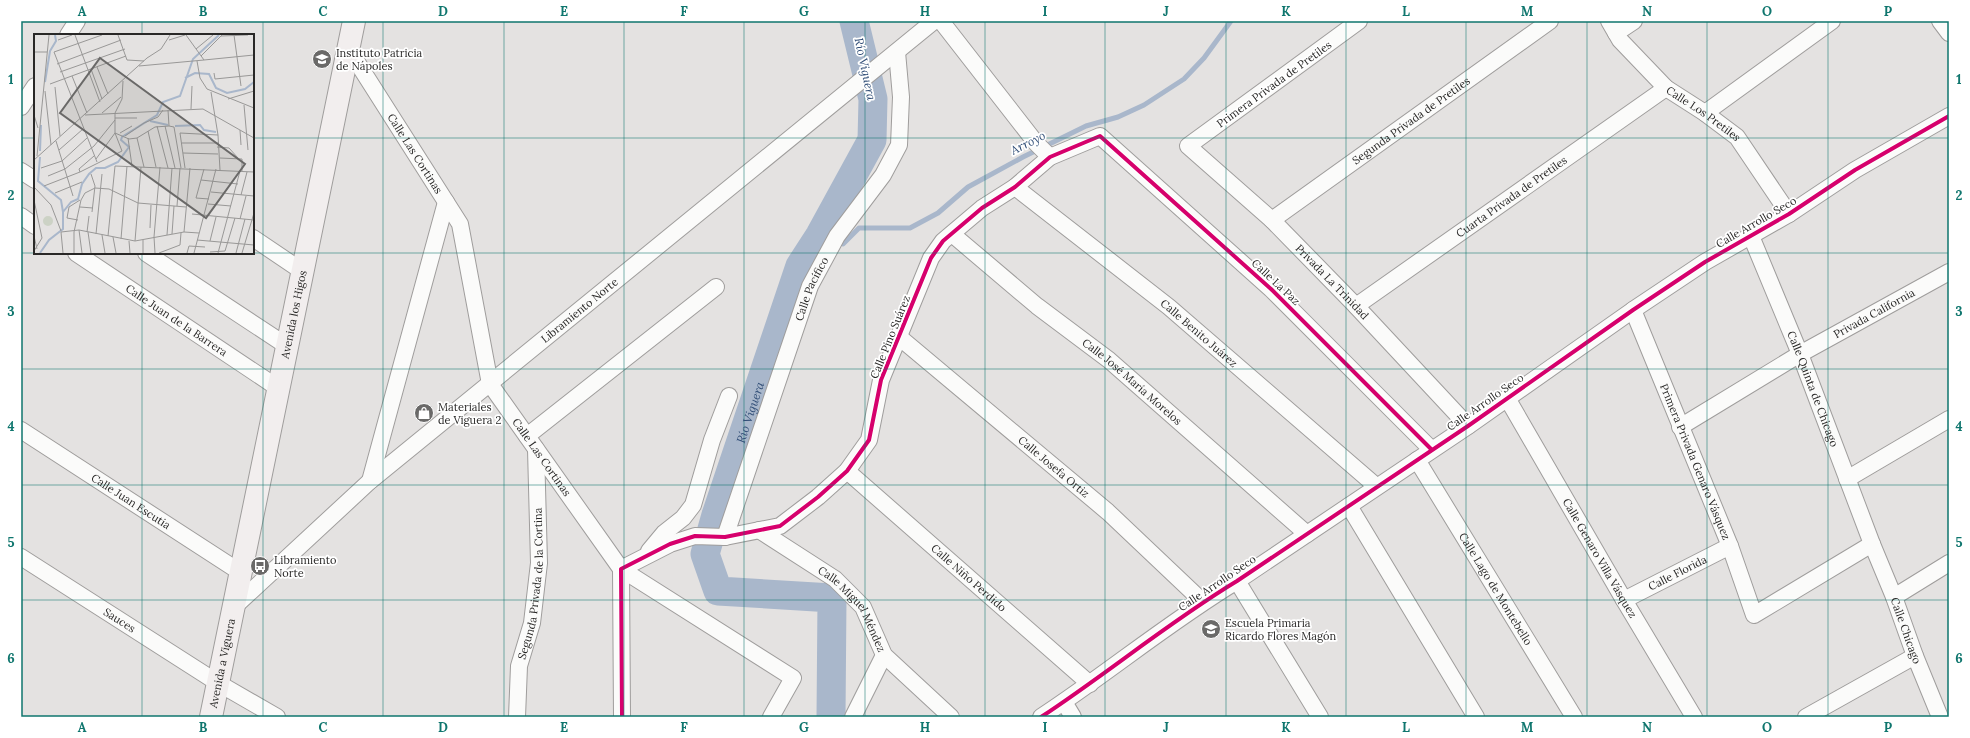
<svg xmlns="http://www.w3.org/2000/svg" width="1970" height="738" font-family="Lora,serif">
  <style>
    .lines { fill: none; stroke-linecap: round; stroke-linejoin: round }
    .stream { stroke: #a9b7cb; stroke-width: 5 }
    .river { stroke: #a9b7cb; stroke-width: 29 }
    .street-casing { stroke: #9f9d9c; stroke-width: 18 }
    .secondary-casing { stroke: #9f9d9c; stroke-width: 24 }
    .street { stroke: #fbfbfa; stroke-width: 16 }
    .secondary { stroke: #f2eeee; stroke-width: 22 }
    .cycleway-casing { stroke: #fff; stroke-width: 6 }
    .cycleway { stroke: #d6006c; stroke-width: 4 }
    .grid { fill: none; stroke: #0f766e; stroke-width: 1; stroke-opacity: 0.55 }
    .labels { text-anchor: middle; stroke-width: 3.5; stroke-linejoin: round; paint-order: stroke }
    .poi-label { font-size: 11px; fill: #292827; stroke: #fff; text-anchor: start }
    .street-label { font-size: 11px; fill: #292827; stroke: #fff }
    .water-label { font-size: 12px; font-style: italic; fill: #314e77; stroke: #fff }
    .inset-river { fill: none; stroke: #a9b7cb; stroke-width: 2 }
    .inset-road { fill: none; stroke: #999897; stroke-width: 1 }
    .view { fill: #6a6968; fill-opacity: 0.15; stroke: #6a6968; stroke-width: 2 }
    .inset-edge { fill: none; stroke: #292827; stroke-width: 2 }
    .neatline { fill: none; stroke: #0f766e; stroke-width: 1.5 }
    .grid-label { font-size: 13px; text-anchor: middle; font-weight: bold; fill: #0f766e }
  </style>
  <rect width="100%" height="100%" fill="#e4e2e1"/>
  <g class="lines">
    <polyline class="stream" points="820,235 843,244 859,228 910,228 938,213 968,187 1023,157 1086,126 1118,117 1144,105 1184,79 1204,58 1231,21"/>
    <path class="river" id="s1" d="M831,717L832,598L718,591L705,554L716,515L800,266L820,235L872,140L873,99L854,21"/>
    <defs>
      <g id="street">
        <polyline points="941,21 1036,143 1050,157"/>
        <path id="s2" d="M1359,21L1188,146L1272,220L1356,306L1468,426"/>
        <path id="s3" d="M1609,21L1620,40L1666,88L1705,113L1737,137L1789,214"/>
        <polyline points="1940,21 1949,33"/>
        <polyline points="1616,33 1634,21"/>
        <polyline points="68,35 77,21"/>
        <path id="s4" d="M348,48L460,224L490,384L621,569L793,678L771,717"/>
        <polyline points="21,107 35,86"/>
        <polyline points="1705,113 1832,21"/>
        <polyline points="21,171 35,180"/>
        <path id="s5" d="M1015,187L1169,307L1376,486"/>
        <polyline points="21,216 35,226"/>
        <path id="s6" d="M1272,220L1550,21"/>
        <path id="s7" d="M952,234L1037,306L1109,360L1307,534"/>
        <path id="s8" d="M1751,236L1800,354L1872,544L1894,597L1915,656L1940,717"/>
        <polyline points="253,238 302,271"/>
        <path id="s9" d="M76,253L278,388"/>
        <polyline points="146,253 287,346"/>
        <path id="s10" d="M1356,306L1666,88"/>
        <path id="s11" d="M1633,310L1730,546L1754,615L1872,544"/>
        <path id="s12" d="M899,337L1108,512L1203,602"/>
        <path id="s13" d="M1507,398L1624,600L1694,717"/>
        <path id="s14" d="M1680,427L1800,354L1949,272"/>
        <path id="s15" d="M21,430L240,572"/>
        <polyline points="527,436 716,287"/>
        <path id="s16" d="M1417,460L1574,717"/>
        <path id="s17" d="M847,471L1090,684"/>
        <polyline points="1847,479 1949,419"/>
        <polyline points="370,481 446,202"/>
        <polyline points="1349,506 1476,717"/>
        <path id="s18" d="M759,530L835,579L863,607L884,655L951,717"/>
        <path id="s19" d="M725,537L810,286L837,236L883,175L899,145L901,97L897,52"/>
        <polyline points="649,551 664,533 683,518 693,505 712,440 729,396"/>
        <path id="s20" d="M21,557L218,683L277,717"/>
        <polyline points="1237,581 1320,717"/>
        <polyline points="1894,597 1949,563"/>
        <path id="s21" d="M1624,600L1730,546"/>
        <path id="s22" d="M233,608L370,481L934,21"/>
        <polyline points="1064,702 1073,717"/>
        <path id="s23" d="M517,717L519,666L532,623L539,563L536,449"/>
        <polyline points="622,717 621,569 670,544 695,536 725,537 780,526 818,497 847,471 869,440 881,380 931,258 943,241 982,208 1015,187 1050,157 1100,136 1271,289 1431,449"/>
        <polyline points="853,717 884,655"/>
        <path d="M1041,717C1108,673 1169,622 1237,581L1468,426L1633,310L1705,262L1789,214L1855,170L1949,116"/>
        <polyline points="1806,717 1915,656"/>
      </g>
      <g id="secondary">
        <path id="s24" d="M211,717L354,21"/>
      </g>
    </defs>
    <use href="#street" class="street-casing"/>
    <use href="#secondary" class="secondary-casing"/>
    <use href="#street" class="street"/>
    <use href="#secondary" class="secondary"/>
    <defs>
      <g id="cycleway">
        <polyline points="622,717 621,569 670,544 695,536 725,537 780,526 818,497 847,471 869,440 881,380 931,258 943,241 982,208 1015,187 1050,157 1100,136 1271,289 1431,449"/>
        <path d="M1041,717C1108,673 1169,622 1237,581L1468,426L1633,310L1705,262L1789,214L1855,170L1949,116"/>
      </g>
    </defs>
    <use href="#cycleway" class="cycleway-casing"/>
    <use href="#cycleway" class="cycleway"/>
  </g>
  <path class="grid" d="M142,21V35M263,21V717M383,21V717M504,21V717M624,21V717M744,21V717M865,21V717M985,21V717M1105,21V717M1226,21V717M1346,21V717M1466,21V717M1587,21V717M1707,21V717M1828,21V717M21,138H35M253,138H1949M21,253H1949M142,253V717M21,369H1949M21,485H1949M21,600H1949"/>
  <defs>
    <symbol id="school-disc" viewBox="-11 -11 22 22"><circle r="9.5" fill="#6a6968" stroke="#fff"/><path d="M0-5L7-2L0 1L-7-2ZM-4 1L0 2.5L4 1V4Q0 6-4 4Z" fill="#fff"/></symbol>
    <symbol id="shop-disc" viewBox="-11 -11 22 22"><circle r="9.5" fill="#6a6968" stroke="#fff"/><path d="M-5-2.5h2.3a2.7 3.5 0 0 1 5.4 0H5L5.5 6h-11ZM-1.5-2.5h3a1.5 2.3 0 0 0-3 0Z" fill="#fff"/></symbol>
    <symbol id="bus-disc" viewBox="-11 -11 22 22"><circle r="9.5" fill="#6a6968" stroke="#fff"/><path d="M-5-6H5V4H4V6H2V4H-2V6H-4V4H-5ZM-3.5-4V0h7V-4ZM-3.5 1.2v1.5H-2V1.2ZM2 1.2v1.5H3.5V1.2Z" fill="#fff"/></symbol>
  </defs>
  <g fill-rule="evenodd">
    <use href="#school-disc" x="311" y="48" width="22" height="22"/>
    <use href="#shop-disc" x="413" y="402" width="22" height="22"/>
    <use href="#bus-disc" x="249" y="555" width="22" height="22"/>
    <use href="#school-disc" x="1200" y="618" width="22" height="22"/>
  </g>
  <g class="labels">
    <g class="poi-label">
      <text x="336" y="57">Instituto Patricia<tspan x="336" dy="13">de Nápoles</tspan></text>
      <text x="438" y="411">Materiales<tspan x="438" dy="13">de Viguera 2</tspan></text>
      <text x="274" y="564">Libramiento<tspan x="274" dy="13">Norte</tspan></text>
      <text x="1225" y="627">Escuela Primaria<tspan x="1225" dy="13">Ricardo Flores Magón</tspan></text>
    </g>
    <g class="street-label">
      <text transform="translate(1274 84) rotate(-36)" y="4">Primera Privada de Pretiles</text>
      <text dy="4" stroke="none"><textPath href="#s3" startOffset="134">Calle Los Pretiles</textPath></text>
      <text dy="4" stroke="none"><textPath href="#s6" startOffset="171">Segunda Privada de Pretiles</textPath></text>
      <text dy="4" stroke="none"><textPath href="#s4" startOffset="125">Calle Las Cortinas</textPath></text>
      <text dy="4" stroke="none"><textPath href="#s10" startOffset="190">Cuarta Privada de Pretiles</textPath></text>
      <text transform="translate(1756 222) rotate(-30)" y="4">Calle Arrollo Seco</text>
      <text transform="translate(1276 282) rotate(43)" y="4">Calle La Paz</text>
      <text dy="4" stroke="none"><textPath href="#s2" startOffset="410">Privada La Trinidad</textPath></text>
      <text dy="4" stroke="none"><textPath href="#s19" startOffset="263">Calle Pacífico</textPath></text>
      <text dy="4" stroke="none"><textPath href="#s22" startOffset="457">Libramiento Norte</textPath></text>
      <text dy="4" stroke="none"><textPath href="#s14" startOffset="225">Privada California</textPath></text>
      <text dy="4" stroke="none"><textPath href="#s24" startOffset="411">Avenida los Higos</textPath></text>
      <text dy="4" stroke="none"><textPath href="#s9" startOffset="121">Calle Juan de la Barrera</textPath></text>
      <text dy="4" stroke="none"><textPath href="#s5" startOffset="235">Calle Benito Juárez</textPath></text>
      <text transform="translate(890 337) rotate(-68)" y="4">Calle Pino Suárez</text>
      <text dy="4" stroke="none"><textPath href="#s7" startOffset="233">Calle José María Morelos</textPath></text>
      <text dy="4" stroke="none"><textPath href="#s8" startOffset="165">Calle Quinta de Chicago</textPath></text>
      <text transform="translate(1485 402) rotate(-35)" y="4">Calle Arrollo Seco</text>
      <text dy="4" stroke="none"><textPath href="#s4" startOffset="461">Calle Las Cortinas</textPath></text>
      <text dy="4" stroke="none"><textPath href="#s11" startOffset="164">Primera Privada Genaro Vásquez</textPath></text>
      <text dy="4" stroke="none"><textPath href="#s12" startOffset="202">Calle Josefa Ortiz</textPath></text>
      <text dy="4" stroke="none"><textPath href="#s15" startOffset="131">Calle Juan Escutia</textPath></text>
      <text dy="4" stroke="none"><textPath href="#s13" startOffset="185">Calle Genaro Villa Vásquez</textPath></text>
      <text dy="4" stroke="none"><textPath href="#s21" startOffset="60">Calle Florida</textPath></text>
      <text dy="4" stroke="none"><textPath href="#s17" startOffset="162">Calle Niño Perdido</textPath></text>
      <text dy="4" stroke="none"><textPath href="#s23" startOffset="135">Segunda Privada de la Cortina</textPath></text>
      <text transform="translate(1217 583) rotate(-34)" y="4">Calle Arrollo Seco</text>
      <text dy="4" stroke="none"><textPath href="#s16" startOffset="151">Calle Lago de Montebello</textPath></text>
      <text dy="4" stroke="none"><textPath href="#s18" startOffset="125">Calle Miguel Méndez</textPath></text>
      <text dy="4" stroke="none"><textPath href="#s20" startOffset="117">Sauces</textPath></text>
      <text dy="4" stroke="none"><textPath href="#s8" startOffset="424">Calle Chicago</textPath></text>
      <text dy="4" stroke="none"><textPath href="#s24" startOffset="55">Avenida a Viguera</textPath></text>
    </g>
    <g class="water-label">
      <text transform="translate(865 69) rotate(78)" y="4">Río Viguera</text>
      <text transform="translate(1028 143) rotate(-27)" y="4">Arroyo</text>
      <text dy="4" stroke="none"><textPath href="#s1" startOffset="421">Río Viguera</textPath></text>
    </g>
  </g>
  <g transform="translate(34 34)">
    <rect width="220" height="220" fill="#e4e2e1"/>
    <path d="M9 187a5 5 0 1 1 10 0a5 5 0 1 1-10 0Z" fill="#ccd2c5"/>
    <path class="inset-river" d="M151,44L161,39L175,40L182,54L193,59L211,55L220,48M11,48L16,17L22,7L21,1M116,87L134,91M141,92L166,91L170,96L182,98M6,117L7,91M6,123L4,147L27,166L29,178M6,219L15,206L29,195V178L37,168L44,165L48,150L55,140L62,134H71L84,128L95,113L87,106L88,103L123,81L129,68L146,62L159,25L185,1"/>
    <path class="inset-road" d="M41,1L66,68M84,1L93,26L110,27M152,1L170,26L220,21M200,1L207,52M187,2L214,1M24,6L38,1M135,6L151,1M162,15L179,1M0,18H13M167,22L188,1M163,27L166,44L173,55L220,74M23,30L87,6M105,32L170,26M63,33L74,60M57,35L68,65M26,38L91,15M180,39L181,45L220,41M38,42L53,79M16,50L92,22M21,53L26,102M11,57L17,111M177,58L184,101L186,136M194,65L220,57M210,71L214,116M157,75L158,52M134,76L135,92M68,79L87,63M0,81L4,94M51,81L169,75L220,104M81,84H103M123,92L134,134M131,92L141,134M206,96L207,111M114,97L122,133M86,99L98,92M91,102L110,89L124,83L129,76M94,104L98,132M103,104L110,133M22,107L39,162M148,109H184M183,113L195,114L204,124M25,116L49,95M149,119L184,120M3,122L15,1M186,124L208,125V137M62,125L81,99L95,105L103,104L121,93L135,92L140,93L147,134M0,126L113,24L127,15L136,1M63,128L20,18L68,1M7,134L28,127L53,104M151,134L146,99L184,101M170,135L162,164L175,165M46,138L45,135L60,122M57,140L61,152L58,178M14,142L31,135L60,112L81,86M167,146L204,150M10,152L46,138L88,117L81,99V79L88,65L89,47M0,153L17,171L27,197M177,158L220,162M21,159L48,148M207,161L213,138M0,166L8,204L0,217M174,170L197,172M143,172L146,134M46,173L59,174M158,180L220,186M206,185L212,162M44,186L33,184L35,173L46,166M116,194L117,171M45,196L48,219M53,198L55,182M54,198L57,219M150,198L156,134M62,200L68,140M138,200L140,172M68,201L71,219M133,201L138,134M0,202L3,215M74,202L81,132L220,138M79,203L82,219M87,205L93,132M109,206V219M163,206L220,211M95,207L96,219M101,207L107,133M176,207L182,183M176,218L191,217L201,184M29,219L27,198L45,196L101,207L150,198L165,199M40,219V198L47,166L51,159L61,154L75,155L104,169L152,173M121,219L120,203L126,133M125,219L146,211L147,199M153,219L155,212L171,213M160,219L182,135M184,219L206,137M202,219L211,185M208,219L220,179"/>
    <path class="view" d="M66,24L211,130L172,184L26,79Z"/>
    <rect width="220" height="220" class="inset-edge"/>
  </g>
  <rect width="1970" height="738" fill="none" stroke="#ffffff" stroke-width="44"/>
  <rect x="22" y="22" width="1926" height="694" class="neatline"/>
  <g class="grid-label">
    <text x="82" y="16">A</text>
    <text x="203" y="16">B</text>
    <text x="323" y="16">C</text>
    <text x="443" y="16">D</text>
    <text x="564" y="16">E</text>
    <text x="684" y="16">F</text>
    <text x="804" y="16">G</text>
    <text x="925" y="16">H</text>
    <text x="1045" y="16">I</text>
    <text x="1166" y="16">J</text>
    <text x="1286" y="16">K</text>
    <text x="1406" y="16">L</text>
    <text x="1527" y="16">M</text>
    <text x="1647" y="16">N</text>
    <text x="1767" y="16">O</text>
    <text x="1888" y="16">P</text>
    <text x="11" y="84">1</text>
    <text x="1959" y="84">1</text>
    <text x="11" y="200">2</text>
    <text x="1959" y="200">2</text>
    <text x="11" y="316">3</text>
    <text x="1959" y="316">3</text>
    <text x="11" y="431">4</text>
    <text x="1959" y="431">4</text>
    <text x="11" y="547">5</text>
    <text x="1959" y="547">5</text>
    <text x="11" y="663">6</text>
    <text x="1959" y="663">6</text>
    <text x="82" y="732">A</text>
    <text x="203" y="732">B</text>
    <text x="323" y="732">C</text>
    <text x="443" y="732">D</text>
    <text x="564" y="732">E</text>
    <text x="684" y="732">F</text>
    <text x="804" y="732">G</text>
    <text x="925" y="732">H</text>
    <text x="1045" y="732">I</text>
    <text x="1166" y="732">J</text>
    <text x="1286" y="732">K</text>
    <text x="1406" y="732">L</text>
    <text x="1527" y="732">M</text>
    <text x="1647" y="732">N</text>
    <text x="1767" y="732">O</text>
    <text x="1888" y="732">P</text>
  </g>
</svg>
